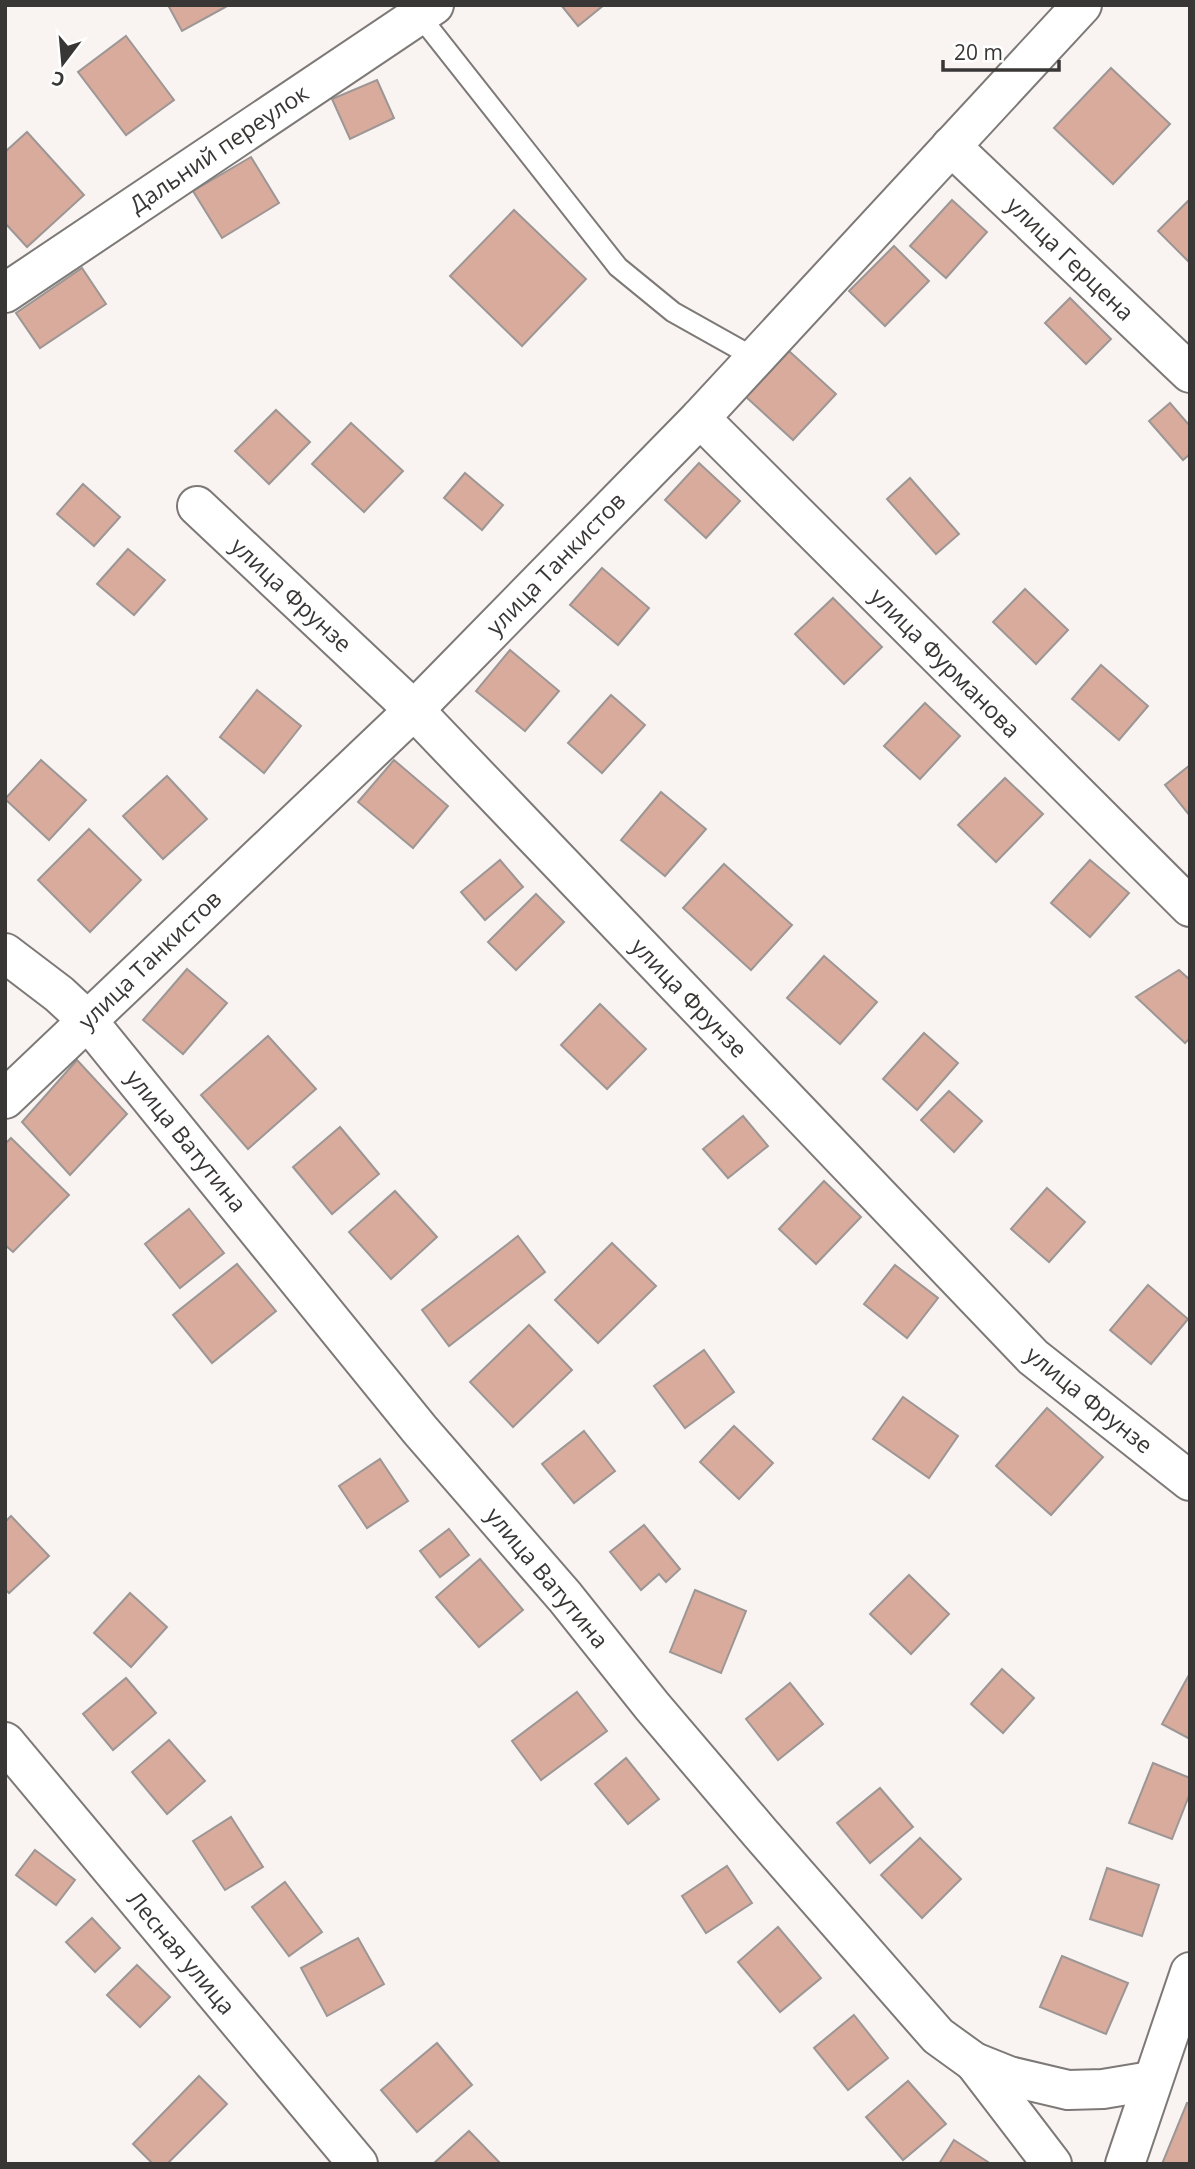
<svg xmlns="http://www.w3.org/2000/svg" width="1195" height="2169" font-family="'Open Sans',sans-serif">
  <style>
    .building { fill: #d8ab9d; stroke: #9c9695; stroke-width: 2 }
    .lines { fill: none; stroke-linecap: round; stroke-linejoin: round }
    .lane-casing { stroke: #7d7977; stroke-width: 23 }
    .street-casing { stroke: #7d7977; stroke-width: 42 }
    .lane { stroke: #fff; stroke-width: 19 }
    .street { stroke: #fff; stroke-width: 38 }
    .labels { text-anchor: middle; stroke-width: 7; stroke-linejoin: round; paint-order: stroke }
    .street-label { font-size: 23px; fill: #393736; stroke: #fff }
  </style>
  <rect width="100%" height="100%" fill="#f9f4f1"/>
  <g class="building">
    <polygon points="168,5 229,5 182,31"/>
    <polygon points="561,5 604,5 578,26"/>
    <polygon points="126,36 174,100 126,135 78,72"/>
    <polygon points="1111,68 1170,124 1113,184 1054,128"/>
    <polygon points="377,80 394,118 350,139 332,99"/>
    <polygon points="27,132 84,195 27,247 5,223 5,152"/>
    <polygon points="251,157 279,203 222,238 193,191"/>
    <polygon points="1190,199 1190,263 1158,231"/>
    <polygon points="952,200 987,232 946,278 910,246"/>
    <polygon points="514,210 586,279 522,346 450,276"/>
    <polygon points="894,246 929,281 885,326 849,291"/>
    <polygon points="82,268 106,304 40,348 16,313"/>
    <polygon points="1070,298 1111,339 1086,364 1045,323"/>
    <polygon points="789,351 836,394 793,440 746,397"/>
    <polygon points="1170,403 1190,426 1190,454 1183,460 1149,421"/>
    <polygon points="276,410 310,442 269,484 235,451"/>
    <polygon points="351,423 403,471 364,512 312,464"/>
    <polygon points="699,463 740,501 706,538 665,500"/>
    <polygon points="465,473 503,505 482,530 444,498"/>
    <polygon points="910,478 959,534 936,554 887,499"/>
    <polygon points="83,484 120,517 94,546 57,514"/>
    <polygon points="128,549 165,580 134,615 97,584"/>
    <polygon points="602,568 649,608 618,645 570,605"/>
    <polygon points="1025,589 1068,630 1036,664 993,622"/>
    <polygon points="833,598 882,647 844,684 795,634"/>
    <polygon points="510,650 559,691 525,731 476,691"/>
    <polygon points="1101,665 1148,706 1119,740 1072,699"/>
    <polygon points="257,690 301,726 264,773 220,737"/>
    <polygon points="611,695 645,725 602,773 568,743"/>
    <polygon points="925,703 960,736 920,779 884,746"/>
    <polygon points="41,760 86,800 49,840 5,799"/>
    <polygon points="394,760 448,806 413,848 358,802"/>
    <polygon points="1190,765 1190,816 1165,785"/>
    <polygon points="167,776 207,819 163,859 123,816"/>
    <polygon points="1005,778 1043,814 996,862 958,825"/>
    <polygon points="661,792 706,829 665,876 621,840"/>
    <polygon points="89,829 141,880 90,932 38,880"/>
    <polygon points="500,860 523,887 485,920 461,892"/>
    <polygon points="1090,860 1129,893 1090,937 1051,903"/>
    <polygon points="724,864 792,925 751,970 683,908"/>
    <polygon points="536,894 564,922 516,970 488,942"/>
    <polygon points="824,956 877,1002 840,1044 787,998"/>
    <polygon points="187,969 227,1003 183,1054 143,1020"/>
    <polygon points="1179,970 1190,980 1190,1038 1185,1043 1136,997"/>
    <polygon points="600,1004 646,1049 607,1089 561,1045"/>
    <polygon points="924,1033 958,1063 917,1110 883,1079"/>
    <polygon points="268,1036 316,1089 248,1149 201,1095"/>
    <polygon points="77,1060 127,1114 70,1175 22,1122"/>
    <polygon points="949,1091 982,1121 954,1152 921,1120"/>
    <polygon points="743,1116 768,1146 728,1178 703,1149"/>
    <polygon points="340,1127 379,1174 332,1214 293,1167"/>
    <polygon points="11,1138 69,1195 13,1252 5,1245 5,1144"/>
    <polygon points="824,1181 861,1217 816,1264 779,1229"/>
    <polygon points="1047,1188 1085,1222 1049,1262 1011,1229"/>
    <polygon points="395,1191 437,1237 391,1279 349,1232"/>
    <polygon points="189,1209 224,1253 180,1288 145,1244"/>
    <polygon points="518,1236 545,1272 449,1346 422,1310"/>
    <polygon points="612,1243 656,1286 598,1343 555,1300"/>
    <polygon points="237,1264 276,1311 212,1363 173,1315"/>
    <polygon points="895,1265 938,1298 907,1338 864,1304"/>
    <polygon points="1148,1285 1188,1319 1151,1364 1110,1330"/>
    <polygon points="529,1325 572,1370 513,1427 470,1382"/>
    <polygon points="704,1350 734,1392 685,1428 654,1386"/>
    <polygon points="903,1397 958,1436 929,1478 873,1439"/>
    <polygon points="1047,1408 1103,1457 1051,1515 996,1466"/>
    <polygon points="734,1426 773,1463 739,1499 700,1462"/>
    <polygon points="584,1431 615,1471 574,1503 542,1464"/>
    <polygon points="380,1459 408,1501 367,1528 339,1486"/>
    <polygon points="11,1516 49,1556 9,1593 5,1589 5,1522"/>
    <polygon points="644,1525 680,1569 666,1582 659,1574 641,1590 610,1552"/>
    <polygon points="449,1529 469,1555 440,1577 420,1551"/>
    <polygon points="480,1559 523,1610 479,1647 436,1597"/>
    <polygon points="909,1575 949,1614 911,1654 870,1614"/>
    <polygon points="695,1590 746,1611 721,1673 670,1652"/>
    <polygon points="130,1593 167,1627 131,1667 94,1633"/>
    <polygon points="1002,1669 1034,1698 1003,1733 971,1704"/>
    <polygon points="1190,1673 1190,1739 1162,1724"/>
    <polygon points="126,1678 156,1713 113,1750 83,1714"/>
    <polygon points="790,1683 823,1724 778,1760 746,1719"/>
    <polygon points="577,1692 607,1731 541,1780 512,1741"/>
    <polygon points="169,1740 205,1781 167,1814 132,1772"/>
    <polygon points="626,1758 659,1799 628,1824 595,1784"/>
    <polygon points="1153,1763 1190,1778 1190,1793 1172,1839 1129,1823"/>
    <polygon points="880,1788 913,1827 870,1863 837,1823"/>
    <polygon points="231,1817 263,1867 225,1890 193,1841"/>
    <polygon points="920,1838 961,1879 922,1918 881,1875"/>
    <polygon points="35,1850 75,1880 56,1905 16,1875"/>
    <polygon points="727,1866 752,1903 706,1933 682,1896"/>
    <polygon points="1107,1868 1159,1885 1142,1936 1090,1919"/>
    <polygon points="285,1882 322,1932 289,1956 252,1907"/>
    <polygon points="92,1918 120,1948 95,1972 66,1942"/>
    <polygon points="778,1927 821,1978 780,2012 738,1962"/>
    <polygon points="358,1938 384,1984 327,2016 301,1968"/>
    <polygon points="1062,1956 1128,1983 1106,2034 1040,2007"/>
    <polygon points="137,1965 170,1997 140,2027 107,1995"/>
    <polygon points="854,2015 888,2058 848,2090 814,2048"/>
    <polygon points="437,2043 472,2085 417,2132 381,2090"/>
    <polygon points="199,2076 227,2104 167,2164 153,2164 133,2144"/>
    <polygon points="908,2081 946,2124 903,2160 866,2117"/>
    <polygon points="1187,2103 1190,2104 1190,2164 1162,2164"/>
    <polygon points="469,2131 501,2164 433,2164"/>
    <polygon points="954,2140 991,2164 939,2164"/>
  </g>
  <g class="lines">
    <defs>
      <polyline id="lane" points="419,15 618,267 673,312 755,358"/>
      <g id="street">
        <polyline points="951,146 1190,373"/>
        <polyline points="5,293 434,5"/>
        <polyline points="700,418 1190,907"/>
        <polyline points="197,506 414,710 1033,1357 1190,1481"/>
        <polyline points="5,953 59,994 87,1020 420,1430 565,1597 652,1706 761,1834 938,2036 974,2062 1009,2076 1068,2090 1103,2089 1151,2081"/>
        <polyline points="5,1099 414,710 700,418 1082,5"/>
        <polyline points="5,1742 358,2164"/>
        <polyline points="974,2062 1052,2164"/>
        <polyline points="1125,2164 1190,1972"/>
      </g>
    </defs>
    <use href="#lane" class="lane-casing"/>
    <use href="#street" class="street-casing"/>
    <use href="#lane" class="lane"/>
    <use href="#street" class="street"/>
  </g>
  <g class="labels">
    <g class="street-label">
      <text transform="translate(219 149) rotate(-34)" y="8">Дальний переулок</text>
      <text transform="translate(1070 259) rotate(44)" y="8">улица Герцена</text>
      <text transform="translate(556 564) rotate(-46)" y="8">улица Танкистов</text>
      <text transform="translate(291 595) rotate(43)" y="8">улица Фрунзе</text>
      <text transform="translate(945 663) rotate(45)" y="8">улица Фурманова</text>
      <text transform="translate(150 960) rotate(-44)" y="8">улица Танкистов</text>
      <text transform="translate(689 998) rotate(46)" y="8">улица Фрунзе</text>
      <text transform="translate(186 1141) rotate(51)" y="8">улица Ватутина</text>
      <text transform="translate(1089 1400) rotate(39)" y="8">улица Фрунзе</text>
      <text transform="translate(547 1578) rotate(50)" y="8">улица Ватутина</text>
      <text transform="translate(181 1953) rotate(50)" y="8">Лесная улица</text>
    </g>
  </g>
  <rect width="1195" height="2169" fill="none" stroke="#393736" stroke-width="14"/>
  <g transform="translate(63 63) rotate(196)" stroke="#ffffff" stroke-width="5" paint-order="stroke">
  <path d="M0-5L12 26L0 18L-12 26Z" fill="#393736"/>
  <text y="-10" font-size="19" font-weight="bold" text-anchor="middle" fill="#393736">С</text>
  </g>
  <path d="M943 60v10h116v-10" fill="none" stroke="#393736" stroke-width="3.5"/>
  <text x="954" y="60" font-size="21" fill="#393736" stroke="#ffffff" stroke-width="5" paint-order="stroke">20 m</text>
</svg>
